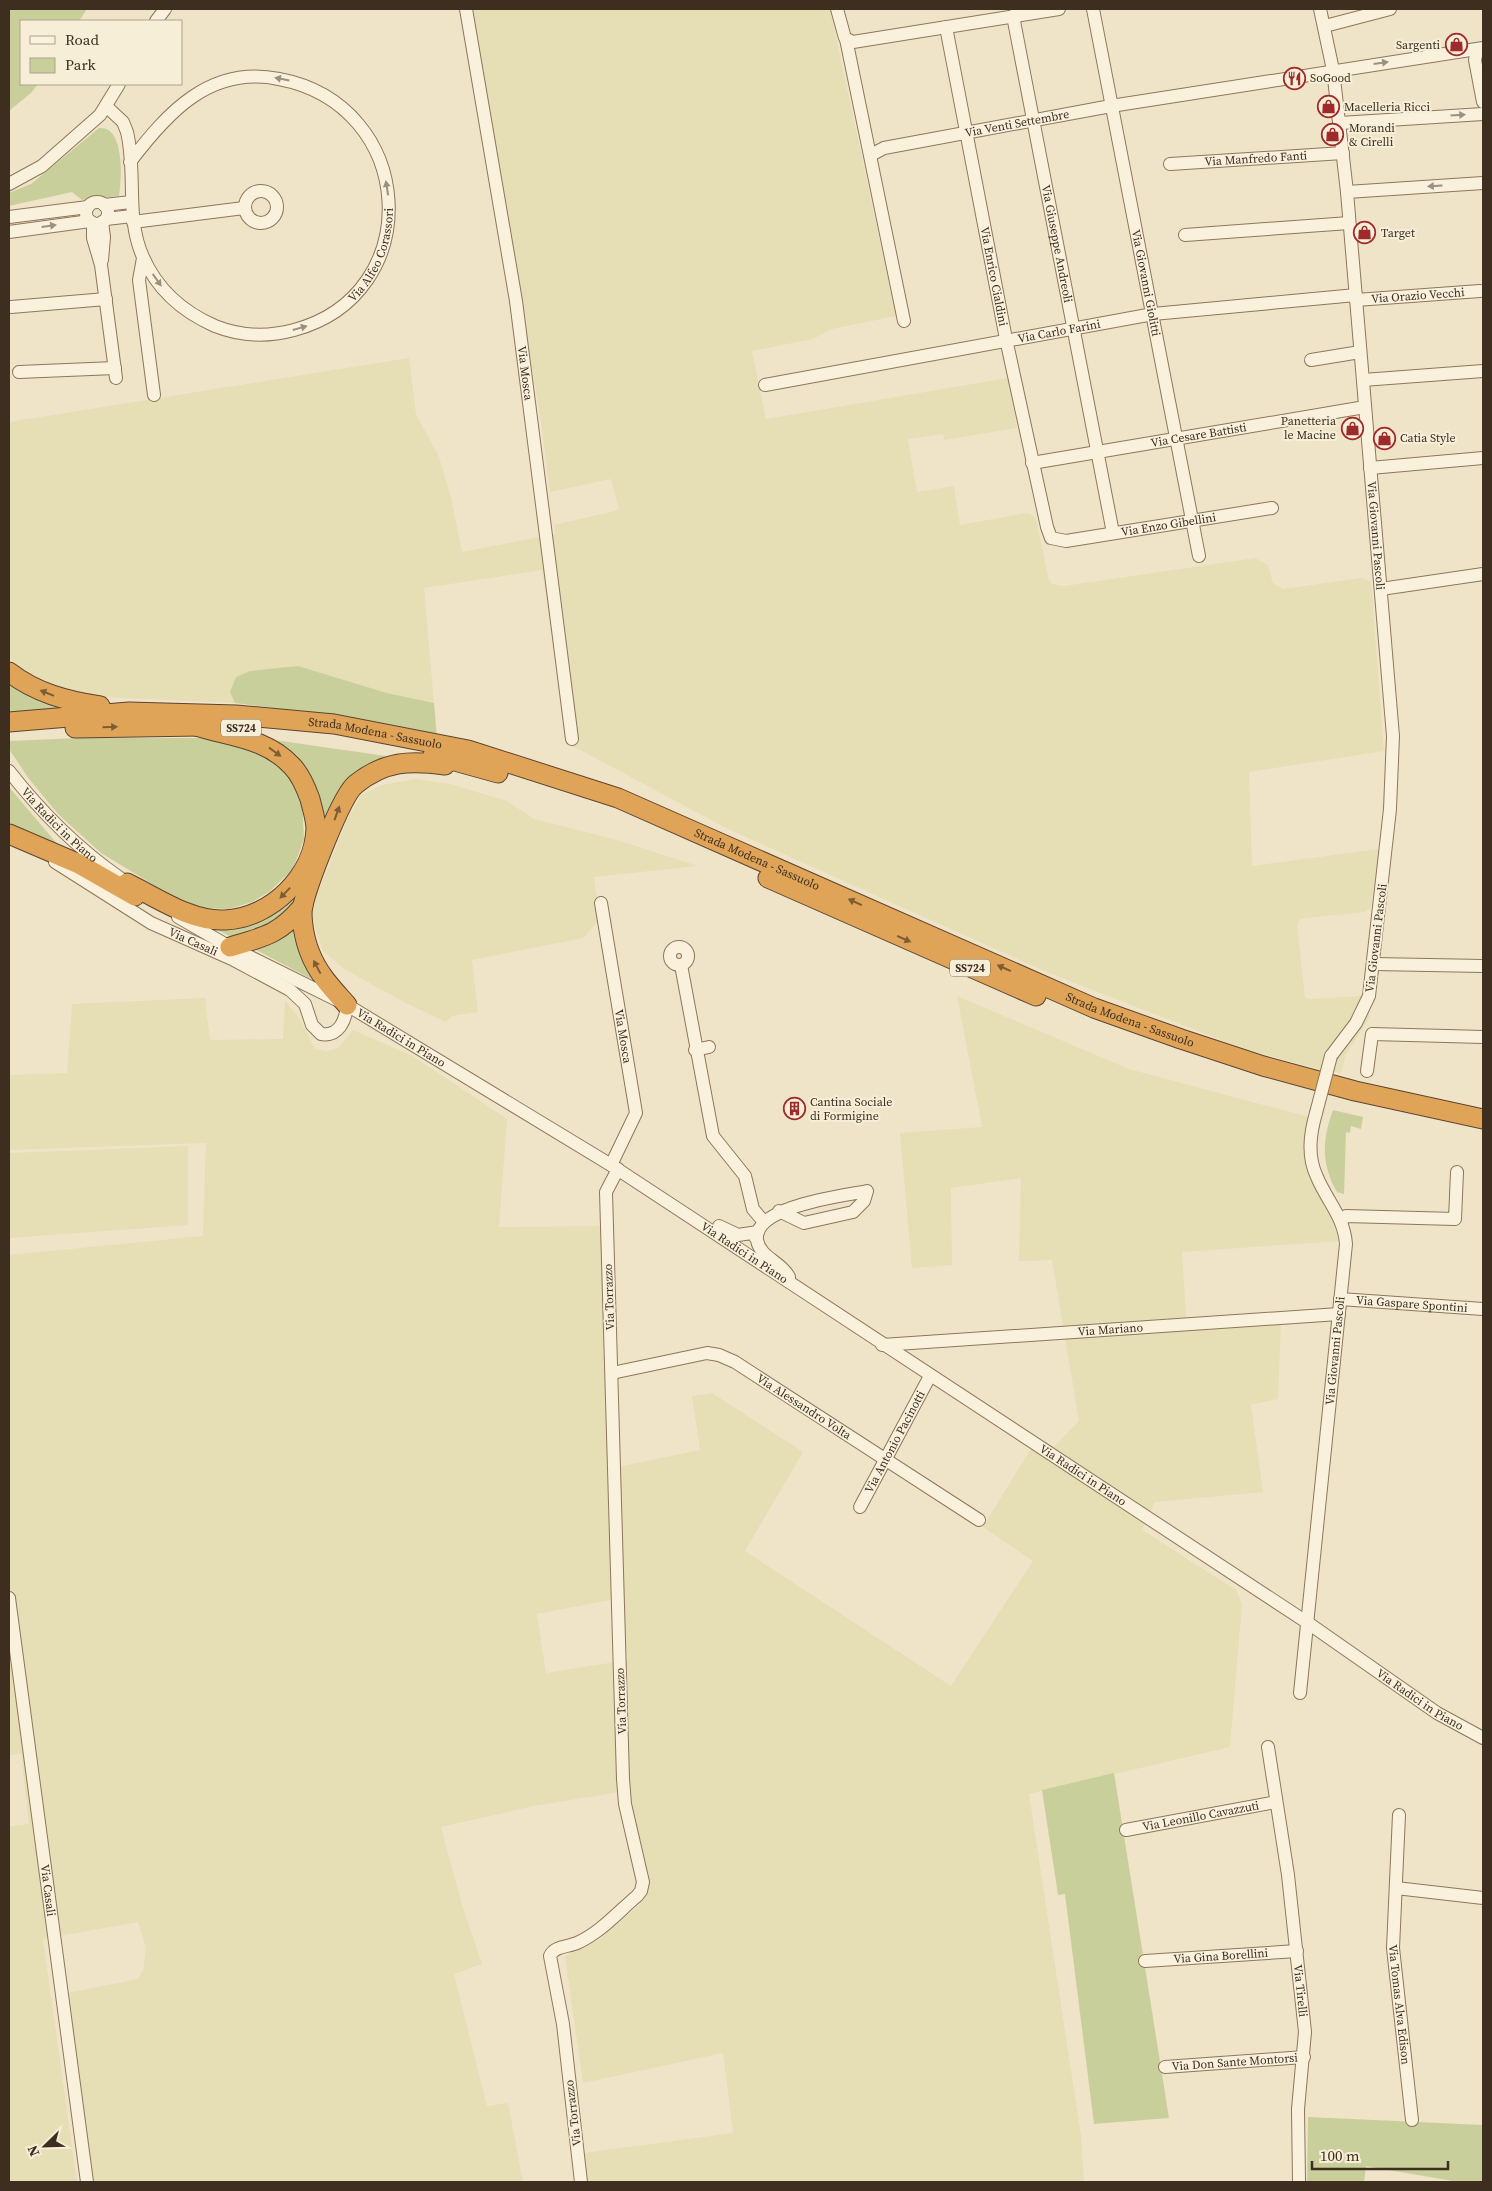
<svg xmlns="http://www.w3.org/2000/svg" width="1492" height="2191" font-family="'Source Serif 4',serif">
  <style>
    .farmland { fill: #e6deb5; fill-rule: evenodd }
    .green { fill: #c9cf9b }
    .lines { fill: none; stroke-linecap: round; stroke-linejoin: round }
    .minor-casing { stroke: #8d765c; stroke-width: 14 }
    .highway-casing { stroke: #5b4430; stroke-width: 21 }
    .minor { stroke: #faf1dc; stroke-width: 12 }
    .highway { stroke: #e0a458; stroke-width: 19 }
    .minor-bridge-casing { stroke: #8d765c; stroke-width: 14; stroke-linecap: butt }
    .minor-bridge { stroke: #faf1dc; stroke-width: 12 }
    .oneway { fill: #9c907e }
    .oneway2 { fill: #7e5d36 }
    .labels { text-anchor: middle; stroke-width: 4; stroke-linejoin: round; paint-order: stroke }
    .shield { fill: #f7eed8; stroke: #756857; stroke-width: 1 }
    .shield-label { font-size: 11px; font-weight: bold; fill: #3d2e20 }
    .poi-label { font-size: 12px; fill: #3d2e20; stroke: #f7eed8; text-anchor: start }
    .street-label { font-size: 12px; fill: #3d2e20; stroke: #f7eed8 }
  </style>
  <rect width="100%" height="100%" fill="#f0e4c8"/>
  <g class="farmland">
    <polygon points="472,9 830,9 896,316 832,329 813,339 752,351 766,419 1008,378 1017,428 944,440 943,434 908,439 917,492 954,486 960,525 1027,513 1032,515 1036,519 1049,580 1052,584 1064,586 1255,558 1268,565 1273,583 1283,589 1361,578 1371,582 1384,751 1249,772 1252,866 1380,849 1371,908 1364,912 1305,918 1300,920 1297,925 1305,997 1310,999 1360,996 1365,1002 1370,1017 1346,1054 1341,1073 1318,1069 1239,1047 1044,971 728,829 567,743 542,570 424,588 434,703 387,693 298,666 230,692 235,703 97,697 70,693 46,684 21,669 9,658 9,422 409,358 416,414 439,457 451,498 462,552 555,534 554,525 619,510 611,479 550,492 541,422"/>
    <polygon points="416,779 450,784 507,801 534,819 617,840 698,866 594,877 600,919 583,938 472,960 478,1012 452,1016 446,1022 406,1003 344,969 323,951 310,912 347,820 361,795 382,785"/>
    <path d="M957,996L1129,1069L1309,1117L1305,1152L1310,1178L1335,1220L1340,1241L1182,1252L1187,1329L1281,1322L1278,1399L1251,1405L1263,1492L1155,1502L1142,1530L1236,1590L1242,1604L1230,1747L1029,1794L1081,2136L1084,2182H587L584,2153L733,2133L723,2053L583,2083L565,1956L596,1942L640,1904V1879L619,1792L534,1806L441,1827L462,1905L482,1964L454,1974L487,2106L508,2103L523,2182H91L67,1993L138,1979L143,1971L146,1948L138,1922L43,1939L77,2182H9V1826L29,1824L21,1754L9,1755V1255L203,1236L206,1143L9,1150V1075L67,1073L72,1004L205,998L210,1040L283,1039L285,1000L300,1019L315,1049L328,1051L339,1047L353,1030L413,1056L507,1119L499,1227L604,1226L612,1347L603,1349L613,1468L700,1450L692,1396L712,1393L803,1452L745,1551L951,1686L1033,1561L983,1527L1038,1437L1054,1447L1079,1421L1052,1260L1019,1261L1021,1178L951,1188L952,1265L912,1268L900,1133L982,1127ZM617,1581L628,1660L546,1673L537,1614L610,1600Z"/>
    <polygon points="188,1146 188,1225 9,1238 9,1153"/>
  </g>
  <g class="green">
    <polygon points="9,9 87,9 79,21 21,21 21,84 38,84 31,93 9,111"/>
    <path d="M99,128C125,125 122,180 119,196L82,200L72,192L9,206V193L31,184Z"/>
    <polygon points="298,666 387,693 434,703 437,738 331,716 235,703 230,692 236,677 250,671"/>
    <polygon points="9,681 68,708 9,712"/>
    <polygon points="78,738 210,738 266,752 289,774 302,799 304,839 293,869 269,892 252,902 229,909 201,908 172,896 101,853 58,814 29,779 9,749 9,741"/>
    <polygon points="267,739 393,757 323,827"/>
    <polygon points="9,787 59,846 9,825"/>
    <path d="M302,888C281,926 272,925 233,938L205,923Z"/>
    <polygon points="296,921 317,982 249,946"/>
    <path d="M1333,1110L1363,1117L1361,1129L1351,1126L1350,1133L1346,1132L1344,1194L1337,1192C1321,1164 1322,1140 1333,1110Z"/>
    <polygon points="1114,1773 1169,2118 1094,2124 1065,1894 1058,1895 1042,1790"/>
    <polygon points="1308,2117 1483,2125 1483,2182 1458,2182 1366,2166 1364,2182 1307,2182"/>
  </g>
  <g class="lines">
    <defs>
      <g id="minor">
        <path id="s1" d="M466,9L516,301L572,739"/>
        <polyline points="837,9 845,38 853,42 1059,9"/>
        <path id="s2" d="M1093,9L1199,556"/>
        <path id="s3" d="M1320,9L1333,70L1347,192L1393,736L1390,809L1369,996L1356,1023L1331,1056"/>
        <path id="s4" d="M1013,16L1113,533"/>
        <polyline points="156,21 165,9"/>
        <polyline points="1325,26 1390,9"/>
        <path id="s5" d="M946,27L1006,339L1047,527L1051,538L1066,541L1272,508"/>
        <polyline points="846,39 904,321"/>
        <polyline points="1477,51 1475,60 1483,102"/>
        <path id="s6" d="M106,106L123,122L127,132C137,174 125,217 143,257C157,289 183,312 215,326C240,336 268,337 294,330C428,294 417,105 279,79C210,65 167,113 130,162"/>
        <polyline points="1340,123 1483,114"/>
        <path id="s7" d="M871,155L884,148L1111,106L1483,48"/>
        <path id="s8" d="M1170,164L1343,153"/>
        <polyline points="9,184 42,166 100,115 119,84"/>
        <circle cx="261" cy="207" r="16"/>
        <polyline points="1347,192 1483,183"/>
        <circle cx="97" cy="213" r="11"/>
        <polyline points="104,205 131,202"/>
        <polyline points="9,217 88,207"/>
        <polyline points="106,219 132,216"/>
        <polyline points="133,222 244,208"/>
        <polyline points="93,223 93,238 101,265 116,378"/>
        <polyline points="9,232 90,221"/>
        <polyline points="1185,235 1349,223"/>
        <polyline points="143,258 139,280 154,395"/>
        <polyline points="102,260 104,237 102,222"/>
        <path id="s9" d="M1356,300L1480,291"/>
        <polyline points="11,307 106,299"/>
        <polyline points="1311,360 1360,352"/>
        <polyline points="19,372 115,368"/>
        <polyline points="1363,380 1483,371"/>
        <path id="s10" d="M765,385L1153,314L1356,295"/>
        <path id="s11" d="M1032,463L1365,407"/>
        <polyline points="1370,468 1483,458"/>
        <polyline points="1381,589 1483,574"/>
        <path id="s12" d="M9,771C41,812 77,848 120,878"/>
        <path id="s13" d="M55,862L151,923L232,959L290,990L305,1004L312,1025L321,1034C339,1037 346,1020 347,1005"/>
        <path id="s14" d="M601,903L636,1113L611,1165"/>
        <path id="s15" d="M178,917L230,947L347,1005L611,1165L1308,1623L1437,1713L1483,1738"/>
        <circle cx="679" cy="956" r="9"/>
        <polyline points="1374,964 1483,966"/>
        <polyline points="681,965 713,1136 745,1176 753,1209 764,1222"/>
        <polyline points="695,1050 709,1047"/>
        <polyline points="1367,1071 1372,1034 1483,1037"/>
        <path d="M779,1211L804,1223L853,1212L864,1201L867,1191C843,1196 753,1206 757,1240C760,1258 782,1262 789,1277"/>
        <polyline points="1341,1221 1346,1216 1455,1219 1457,1172"/>
        <polyline points="719,1226 738,1235 758,1232 755,1237"/>
        <path id="s16" d="M1340,1299L1483,1309"/>
        <path id="s17" d="M882,1345L1339,1314"/>
        <path id="s18" d="M612,1373L707,1353L719,1355L735,1362L755,1375L979,1520"/>
        <path id="s19" d="M860,1507L930,1376"/>
        <path id="s20" d="M9,1598L87,2182"/>
        <path id="s21" d="M1300,1693L1346,1244C1344,1217 1327,1201 1317,1177C1307,1156 1310,1134 1316,1113"/>
        <path id="s22" d="M1268,1747L1288,1875L1305,2032L1298,2109L1299,2182"/>
        <path id="s23" d="M1399,1815L1393,1948L1412,2120"/>
        <path id="s24" d="M1126,1830L1276,1802"/>
        <polyline points="1396,1888 1483,1898"/>
        <path id="s25" d="M1145,1961L1297,1951"/>
        <path id="s26" d="M1165,2067L1304,2057"/>
        <path d="M581,2182L563,2024L550,1956C554,1946 568,1947 577,1943C600,1933 618,1912 637,1896L641,1891L643,1882L625,1804L623,1779L606,1192L618,1169"/>
      </g>
      <g id="highway">
        <path d="M9,672C36,693 67,701 100,706"/>
        <path id="s27" d="M9,722L129,712L236,715L334,724L468,750L618,798L1094,1008L1181,1039L1263,1066L1355,1091L1483,1119"/>
        <polyline points="75,728 200,726"/>
        <polyline points="433,755 498,773"/>
        <polyline points="9,834 79,864 135,896"/>
        <polyline points="768,878 1036,996"/>
        <path d="M127,883C156,897 191,922 225,920C271,918 314,876 316,829C316,819 312,808 310,799C306,788 301,775 292,766C266,738 231,737 196,726"/>
        <path d="M230,947C264,937 280,934 303,906"/>
        <path d="M347,1005C333,989 318,974 310,953C305,941 300,918 303,905C308,884 341,795 356,784C385,761 410,760 445,765"/>
      </g>
    </defs>
    <use href="#minor" class="minor-casing"/>
    <use href="#highway" class="highway-casing"/>
    <use href="#minor" class="minor"/>
    <use href="#highway" class="highway"/>
    <defs>
      <polyline id="minor-bridge" points="1316,1113 1331,1056"/>
    </defs>
    <use href="#minor-bridge" class="minor-bridge-casing"/>
    <use href="#minor-bridge" class="minor-bridge"/>
  </g>
  <defs><path id="oneway-solid" d="M-6-.8H1V-3.2L6.5 0L1 3.2V.8H-6Z" transform="scale(1.25)"/></defs>
  <g class="oneway">
    <use href="#oneway-solid" transform="translate(1381 63) rotate(-8)"/>
    <use href="#oneway-solid" transform="translate(282 79) rotate(-169)"/>
    <use href="#oneway-solid" transform="translate(1458 115) rotate(-4)"/>
    <use href="#oneway-solid" transform="translate(1435 186) rotate(176)"/>
    <use href="#oneway-solid" transform="translate(387 188) rotate(-99)"/>
    <use href="#oneway-solid" transform="translate(49 226) rotate(-8)"/>
    <use href="#oneway-solid" transform="translate(157 280) rotate(55)"/>
    <use href="#oneway-solid" transform="translate(300 328) rotate(-16)"/>
  </g>
  <g class="oneway2">
    <use href="#oneway-solid" transform="translate(47 693) rotate(-158)"/>
    <use href="#oneway-solid" transform="translate(110 727) rotate(-1)"/>
    <use href="#oneway-solid" transform="translate(275 752) rotate(36)"/>
    <use href="#oneway-solid" transform="translate(337 813) rotate(-70)"/>
    <use href="#oneway-solid" transform="translate(285 893) rotate(134)"/>
    <use href="#oneway-solid" transform="translate(855 902) rotate(-156)"/>
    <use href="#oneway-solid" transform="translate(904 939) rotate(24)"/>
    <use href="#oneway-solid" transform="translate(317 967) rotate(-118)"/>
    <use href="#oneway-solid" transform="translate(1004 968) rotate(-156)"/>
  </g>
  <defs>
    <symbol id="shop-ring" viewBox="-11 -11 22 22"><circle r="9.5" fill="#f7eed8" stroke="#9e2a2b" stroke-width="1.5"/><path d="M-5-2.5h2.3a2.7 3.5 0 0 1 5.4 0H5L5.5 6h-11ZM-1.5-2.5h3a1.5 2.3 0 0 0-3 0Z" fill="#9e2a2b"/></symbol>
    <symbol id="restaurant-ring" viewBox="-11 -11 22 22"><circle r="9.5" fill="#f7eed8" stroke="#9e2a2b" stroke-width="1.5"/><path d="M-5-6h1v4h1v-4h1v4h1v-4h1v5L-1.5 .5V6h-2V.5L-5-1ZM5-6V6H3V1.5H1.5Q1.5-4 5-6Z" fill="#9e2a2b"/></symbol>
    <symbol id="building-ring" viewBox="-11 -11 22 22"><circle r="9.5" fill="#f7eed8" stroke="#9e2a2b" stroke-width="1.5"/><path d="M-4-6H4V6H1V3H-1V6H-4ZM-2.5-4.3h1.7v1.8h-1.7ZM.8-4.3h1.7v1.8H.8ZM-2.5-1h1.7V.8h-1.7ZM.8-1h1.7V.8H.8Z" fill="#9e2a2b"/></symbol>
  </defs>
  <g fill-rule="evenodd">
    <use href="#shop-ring" x="1444" y="32" width="25" height="25"/>
    <use href="#restaurant-ring" x="1282" y="66" width="25" height="25"/>
    <use href="#shop-ring" x="1316" y="94" width="25" height="25"/>
    <use href="#shop-ring" x="1320" y="122" width="25" height="25"/>
    <use href="#shop-ring" x="1352" y="220" width="25" height="25"/>
    <use href="#shop-ring" x="1340" y="416" width="25" height="25"/>
    <use href="#shop-ring" x="1372" y="426" width="25" height="25"/>
    <use href="#building-ring" x="782" y="1096" width="25" height="25"/>
  </g>
  <g class="labels">
    <g class="shield">
      <rect x="221" y="719.5" width="40" height="17" rx="4"/>
      <rect x="950" y="959.5" width="40" height="17" rx="4"/>
    </g>
    <g class="shield-label">
      <text x="241" y="732">SS724</text>
      <text x="970" y="972">SS724</text>
    </g>
    <g class="poi-label">
      <text x="1440" y="49" text-anchor="end">Sargenti</text>
      <text x="1310" y="82">SoGood</text>
      <text x="1344" y="111">Macelleria Ricci</text>
      <text x="1349" y="132">Morandi<tspan x="1349" dy="14">&amp; Cirelli</tspan></text>
      <text x="1381" y="237">Target</text>
      <text x="1336" y="425" text-anchor="end">Panetteria<tspan x="1336" dy="14">le Macine</tspan></text>
      <text x="1400" y="442">Catia Style</text>
      <text x="810" y="1106">Cantina Sociale<tspan x="810" dy="14">di Formigine</tspan></text>
    </g>
    <g class="street-label">
      <text dy="4" stroke="none"><textPath href="#s7" startOffset="150">Via Venti Settembre</textPath></text>
      <text dy="4" stroke="none"><textPath href="#s8" startOffset="86">Via Manfredo Fanti</textPath></text>
      <text dy="4" stroke="none"><textPath href="#s4" startOffset="232">Via Giuseppe Andreoli</textPath></text>
      <text dy="4" stroke="none"><textPath href="#s6" startOffset="459">Via Alfeo Corassori</textPath></text>
      <text dy="4" stroke="none"><textPath href="#s5" startOffset="254">Via Enrico Cialdini</textPath></text>
      <text dy="4" stroke="none"><textPath href="#s2" startOffset="279">Via Giovanni Giolitti</textPath></text>
      <text dy="4" stroke="none"><textPath href="#s9" startOffset="62">Via Orazio Vecchi</textPath></text>
      <text dy="4" stroke="none"><textPath href="#s10" startOffset="299">Via Carlo Farini</textPath></text>
      <text dy="4" stroke="none"><textPath href="#s1" startOffset="369">Via Mosca</textPath></text>
      <text dy="4" stroke="none"><textPath href="#s11" startOffset="169">Via Cesare Battisti</textPath></text>
      <text dy="4" stroke="none"><textPath href="#s5" startOffset="641">Via Enzo Gibellini</textPath></text>
      <text dy="4" stroke="none"><textPath href="#s3" startOffset="530">Via Giovanni Pascoli</textPath></text>
      <text dy="4" stroke="none"><textPath href="#s27" startOffset="368">Strada Modena - Sassuolo</textPath></text>
      <text dy="4" stroke="none"><textPath href="#s12" startOffset="74">Via Radici in Piano</textPath></text>
      <text dy="4" stroke="none"><textPath href="#s27" startOffset="772">Strada Modena - Sassuolo</textPath></text>
      <text transform="translate(1376 938) rotate(-83)" y="4">Via Giovanni Pascoli</text>
      <text dy="4" stroke="none"><textPath href="#s13" startOffset="160">Via Casali</textPath></text>
      <text dy="4" stroke="none"><textPath href="#s27" startOffset="1178">Strada Modena - Sassuolo</textPath></text>
      <text dy="4" stroke="none"><textPath href="#s14" startOffset="135">Via Mosca</textPath></text>
      <text dy="4" stroke="none"><textPath href="#s15" startOffset="254">Via Radici in Piano</textPath></text>
      <text dy="4" stroke="none"><textPath href="#s15" startOffset="659">Via Radici in Piano</textPath></text>
      <text transform="translate(609 1297) rotate(-92)" y="4">Via Torrazzo</text>
      <text dy="4" stroke="none"><textPath href="#s16" startOffset="72">Via Gaspare Spontini</textPath></text>
      <text dy="4" stroke="none"><textPath href="#s17" startOffset="229">Via Mariano</textPath></text>
      <text dy="4" stroke="none"><textPath href="#s21" startOffset="344">Via Giovanni Pascoli</textPath></text>
      <text dy="4" stroke="none"><textPath href="#s18" startOffset="209">Via Alessandro Volta</textPath></text>
      <text dy="4" stroke="none"><textPath href="#s19" startOffset="74">Via Antonio Pacinotti</textPath></text>
      <text dy="4" stroke="none"><textPath href="#s15" startOffset="1064">Via Radici in Piano</textPath></text>
      <text dy="4" stroke="none"><textPath href="#s15" startOffset="1469">Via Radici in Piano</textPath></text>
      <text transform="translate(621 1701) rotate(-92)" y="4">Via Torrazzo</text>
      <text dy="4" stroke="none"><textPath href="#s24" startOffset="76">Via Leonillo Cavazzuti</textPath></text>
      <text dy="4" stroke="none"><textPath href="#s20" startOffset="295">Via Casali</textPath></text>
      <text dy="4" stroke="none"><textPath href="#s25" startOffset="76">Via Gina Borellini</textPath></text>
      <text dy="4" stroke="none"><textPath href="#s22" startOffset="246">Via Tirelli</textPath></text>
      <text dy="4" stroke="none"><textPath href="#s23" startOffset="190">Via Tomas Alva Edison</textPath></text>
      <text dy="4" stroke="none"><textPath href="#s26" startOffset="70">Via Don Sante Montorsi</textPath></text>
      <text transform="translate(573 2113) rotate(-97)" y="4">Via Torrazzo</text>
    </g>
  </g>
  <rect width="1492" height="2191" fill="none" stroke="#3d2e20" stroke-width="20"/>
  <rect x="20" y="20" width="162" height="65" fill="#f7eed8" stroke="#ada18e"/>
  <rect x="30" y="36" width="25" height="8" fill="#faf1dc" stroke="#ada18e"/>
  <text x="65" y="45" font-size="15" fill="#3d2e20">Road</text>
  <rect x="30" y="58" width="25" height="15" fill="#c9cf9b" stroke="#ada18e"/>
  <text x="65" y="70" font-size="15" fill="#3d2e20">Park</text>
  <g transform="translate(45 2146) rotate(247)" stroke="#f7eed8" stroke-width="4" paint-order="stroke">
  <path d="M0-4L9 19L0 12L-9 19Z" fill="#3d2e20"/>
  <text y="-8" font-size="14" font-weight="bold" text-anchor="middle" fill="#3d2e20">N</text>
  </g>
  <path d="M1312 2161v8h136v-8" fill="none" stroke="#3d2e20" stroke-width="2.5"/>
  <text x="1320" y="2161" font-size="15" fill="#3d2e20" stroke="#f7eed8" stroke-width="4" paint-order="stroke">100 m</text>
</svg>
